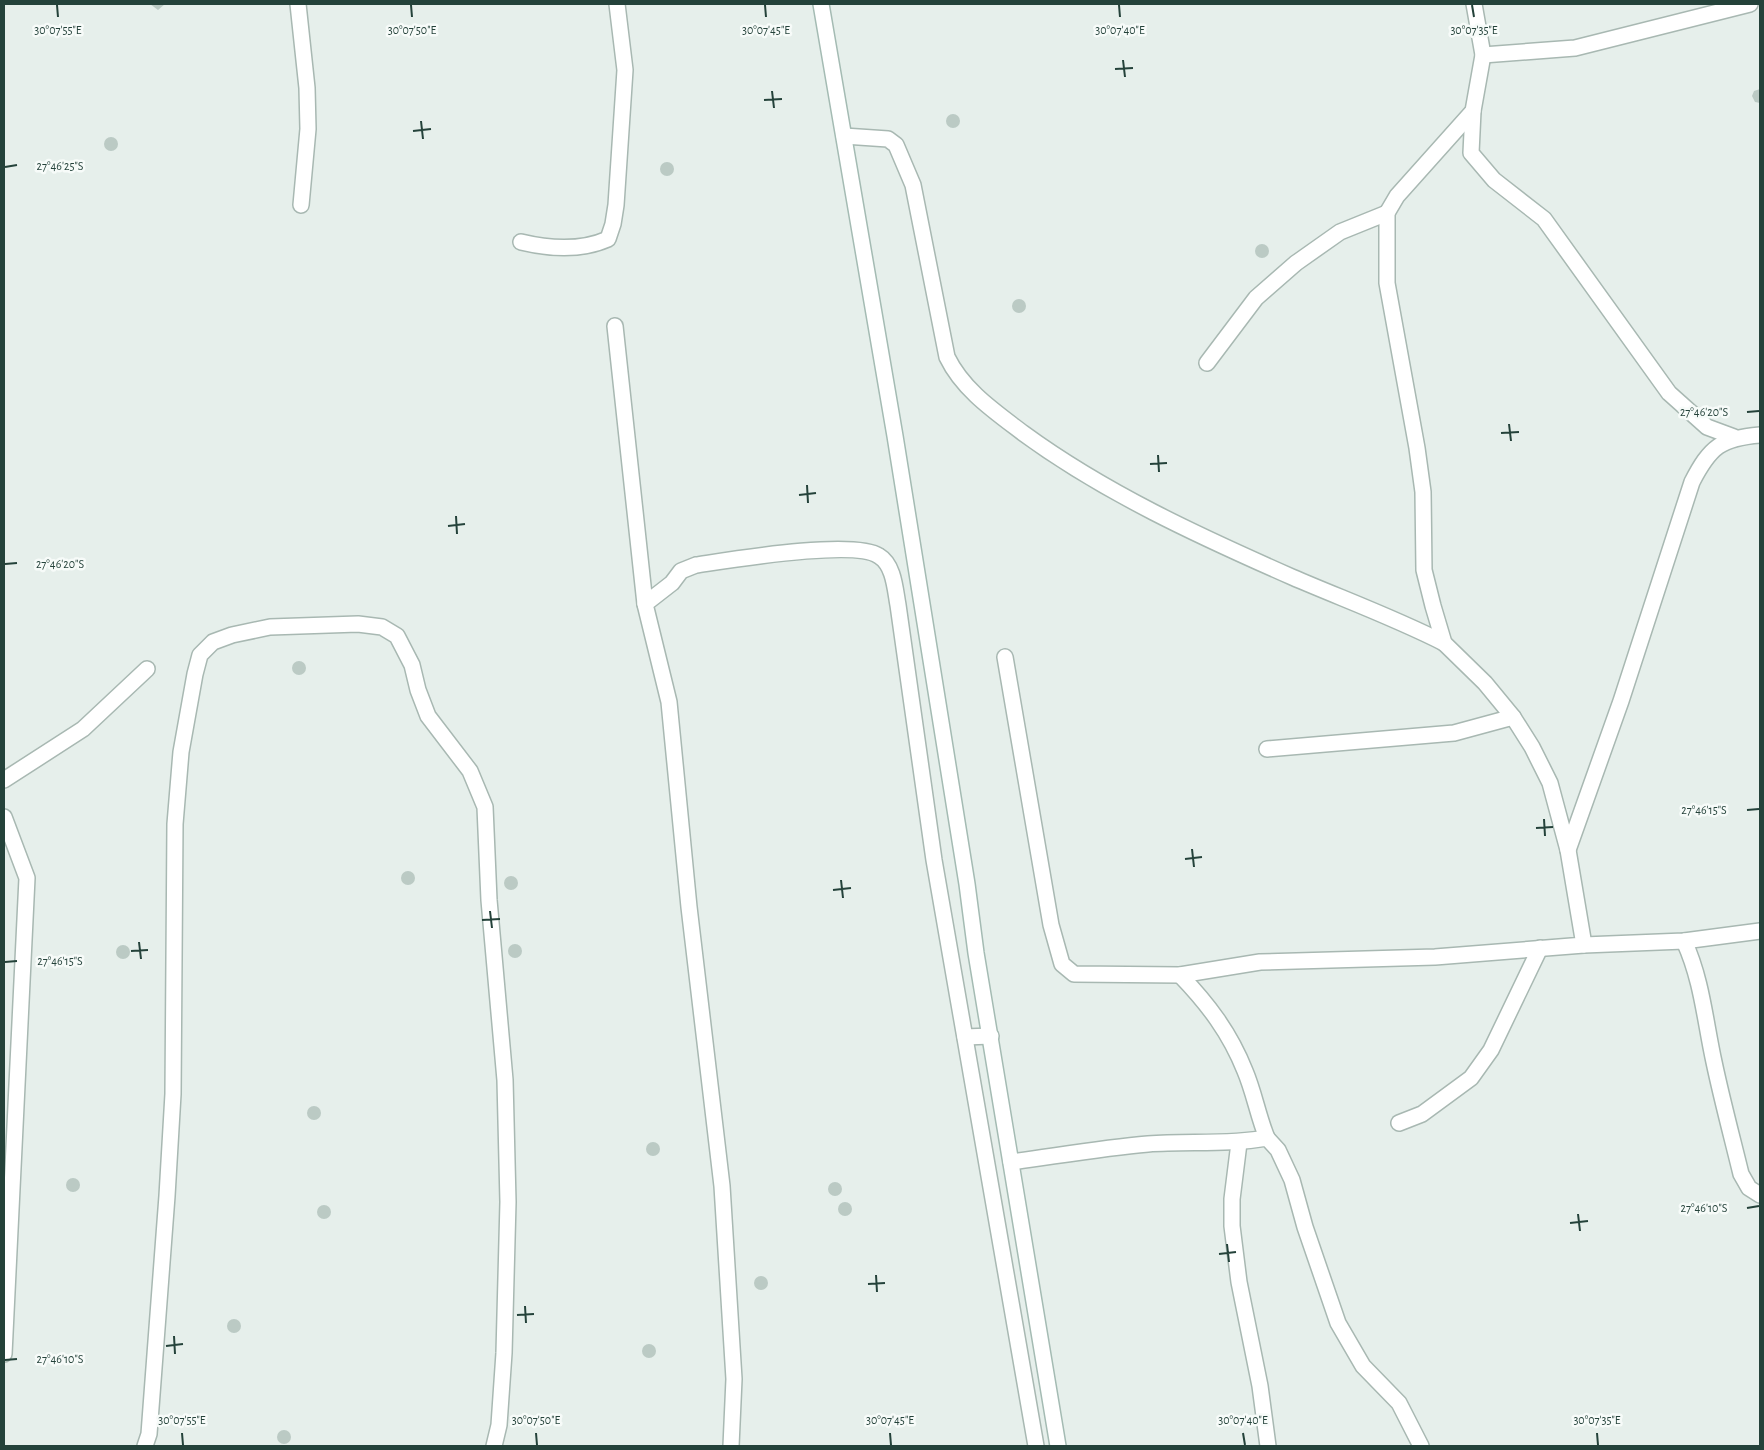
<svg xmlns="http://www.w3.org/2000/svg" width="1764" height="1450" font-family="'Alegreya Sans',sans-serif">
  <style>
    .building { fill: #bbcac4 }
    .lines { fill: none; stroke-linecap: round; stroke-linejoin: round }
    .street-casing { stroke: #a8b8b2; stroke-width: 18 }
    .secondary-casing { stroke: #a4bbb3; stroke-width: 18 }
    .street { stroke: #fff; stroke-width: 15 }
    .secondary { stroke: #fff; stroke-width: 15 }
    .ticks { fill: none; stroke: #24423a; stroke-width: 2 }
    .ticks-label { font-size: 12px; text-anchor: middle; fill: #24423a; stroke: #f7fbf9; stroke-width: 5; stroke-linejoin: round; paint-order: stroke }
  </style>
  <rect width="100%" height="100%" fill="#e6efeb"/>
  <g class="building">
    <polygon points="150,4 165,4 158,10"/>
    <polygon points="1760,89 1760,103 1755,102 1752,96 1754,91"/>
    <circle cx="953" cy="121" r="7"/>
    <circle cx="111" cy="144" r="7"/>
    <circle cx="667" cy="169" r="7"/>
    <circle cx="1262" cy="251" r="7"/>
    <circle cx="1019" cy="306" r="7"/>
    <circle cx="299" cy="668" r="7"/>
    <circle cx="408" cy="878" r="7"/>
    <circle cx="511" cy="883" r="7"/>
    <circle cx="515" cy="951" r="7"/>
    <circle cx="123" cy="952" r="7"/>
    <circle cx="314" cy="1113" r="7"/>
    <circle cx="653" cy="1149" r="7"/>
    <circle cx="73" cy="1185" r="7"/>
    <circle cx="835" cy="1189" r="7"/>
    <circle cx="845" cy="1209" r="7"/>
    <circle cx="324" cy="1212" r="7"/>
    <circle cx="761" cy="1283" r="7"/>
    <circle cx="234" cy="1326" r="7"/>
    <circle cx="649" cy="1351" r="7"/>
    <circle cx="284" cy="1437" r="7"/>
  </g>
  <g class="lines">
    <defs>
      <g id="street">
        <polyline points="298,4 307,88 308,129 301,205"/>
        <polyline points="1483,55 1575,48 1750,4"/>
        <polyline points="1473,111 1471,153 1494,180 1544,219 1669,393 1707,427 1734,437"/>
        <path d="M844,136L888,139L896,145L913,185L947,357C963,390 994,411 1023,433C1105,493 1199,536 1292,577C1343,599 1395,618 1444,643"/>
        <path d="M521,242C550,249 581,251 608,239L613,224L616,205L625,70L617,4"/>
        <polyline points="615,326 645,604"/>
        <polyline points="1207,363 1256,298 1296,263 1340,232 1387,213"/>
        <polyline points="1005,657 1051,925 1062,964 1074,974 1180,975 1260,962 1435,957 1584,945 1568,850 1550,783 1532,747 1513,717 1485,683 1444,643 1433,606 1424,570 1423,492 1417,448 1387,283 1387,213 1397,196 1473,111 1483,55 1474,4"/>
        <polyline points="1267,749 1454,733 1513,717"/>
        <polyline points="4,780 83,729 147,669"/>
        <polyline points="4,817 27,878 4,1354"/>
        <path d="M1568,850L1621,701L1692,482C1710,447 1721,438 1760,435"/>
        <path d="M1684,941C1702,980 1705,1021 1714,1062C1722,1100 1732,1137 1741,1174L1749,1188L1760,1195"/>
        <polyline points="1584,945 1684,941 1760,931"/>
        <path d="M1180,975C1208,1004 1230,1033 1245,1071C1254,1092 1258,1116 1267,1138"/>
        <polyline points="965,1037 991,1036"/>
        <polyline points="1399,1123 1422,1114 1471,1078 1491,1050 1540,948"/>
        <polyline points="1239,1143 1232,1199 1232,1226 1239,1282 1260,1386 1268,1446"/>
        <path d="M1011,1162C1056,1156 1102,1148 1148,1144C1188,1141 1228,1145 1267,1138L1278,1150L1292,1180L1305,1227L1338,1323L1363,1366L1399,1403L1421,1446"/>
        <polyline points="145,1446 149,1434 167,1196 173,1094 175,824 181,752 195,674 200,655 213,642 232,635 270,627 358,624 382,627 397,636 412,665 418,690 428,716 470,771 485,807 489,900 505,1080 508,1202 504,1353 499,1425 494,1446"/>
        <path d="M731,1446L734,1379L722,1186L689,907L669,702L645,604L672,583L681,571L696,565C730,560 854,539 879,556C894,565 895,589 898,605L934,860L1036,1446"/>
      </g>
      <polyline id="secondary" points="821,4 895,436 967,884 976,953 1058,1446"/>
    </defs>
    <use href="#street" class="street-casing"/>
    <use href="#secondary" class="secondary-casing"/>
    <use href="#street" class="street"/>
    <use href="#secondary" class="secondary"/>
  </g>
  <path class="ticks" d="M57,5L58,17M411,5L412,17M765,5L766,17M1119,5L1120,17M1472,5L1474,17M1123,60L1125,77M1115,69L1133,68M772,91L774,108M764,100L782,99M421,121L423,139M413,131L431,129M5,167L17,165M1747,412L1759,411M1509,424L1511,441M1501,433L1519,432M1158,455L1159,472M1150,464L1167,463M807,485L808,503M799,495L816,493M456,516L457,534M448,526L465,524M5,564L17,563M1747,810L1759,809M1544,819L1545,836M1536,828L1553,827M1192,849L1194,867M1185,859L1202,857M841,880L843,898M833,890L851,888M490,911L492,928M482,920L500,919M139,942L141,959M131,951L148,950M5,962L17,961M1747,1208L1759,1206M1578,1214L1580,1231M1570,1223L1588,1221M1227,1244L1229,1262M1219,1254L1236,1252M876,1275L877,1292M868,1284L885,1283M525,1306L526,1323M517,1315L534,1314M174,1336L175,1354M166,1346L183,1344M5,1360L17,1359M182,1433L183,1445M536,1433L537,1445M890,1433L891,1445M1243,1433L1245,1445M1597,1433L1598,1445"/>
  <g class="ticks-label">
    <text x="58" y="34">30°07'55"E</text>
    <text x="412" y="34">30°07'50"E</text>
    <text x="766" y="34">30°07'45"E</text>
    <text x="1120" y="34">30°07'40"E</text>
    <text x="1474" y="34">30°07'35"E</text>
    <text x="60" y="170">27°46'25"S</text>
    <text x="1704" y="416">27°46'20"S</text>
    <text x="60" y="568">27°46'20"S</text>
    <text x="1704" y="814">27°46'15"S</text>
    <text x="60" y="965">27°46'15"S</text>
    <text x="1704" y="1212">27°46'10"S</text>
    <text x="60" y="1363">27°46'10"S</text>
    <text x="182" y="1424">30°07'55"E</text>
    <text x="536" y="1424">30°07'50"E</text>
    <text x="890" y="1424">30°07'45"E</text>
    <text x="1243" y="1424">30°07'40"E</text>
    <text x="1597" y="1424">30°07'35"E</text>
  </g>
  <rect width="1764" height="1450" fill="none" stroke="#24423a" stroke-width="10"/>
</svg>
